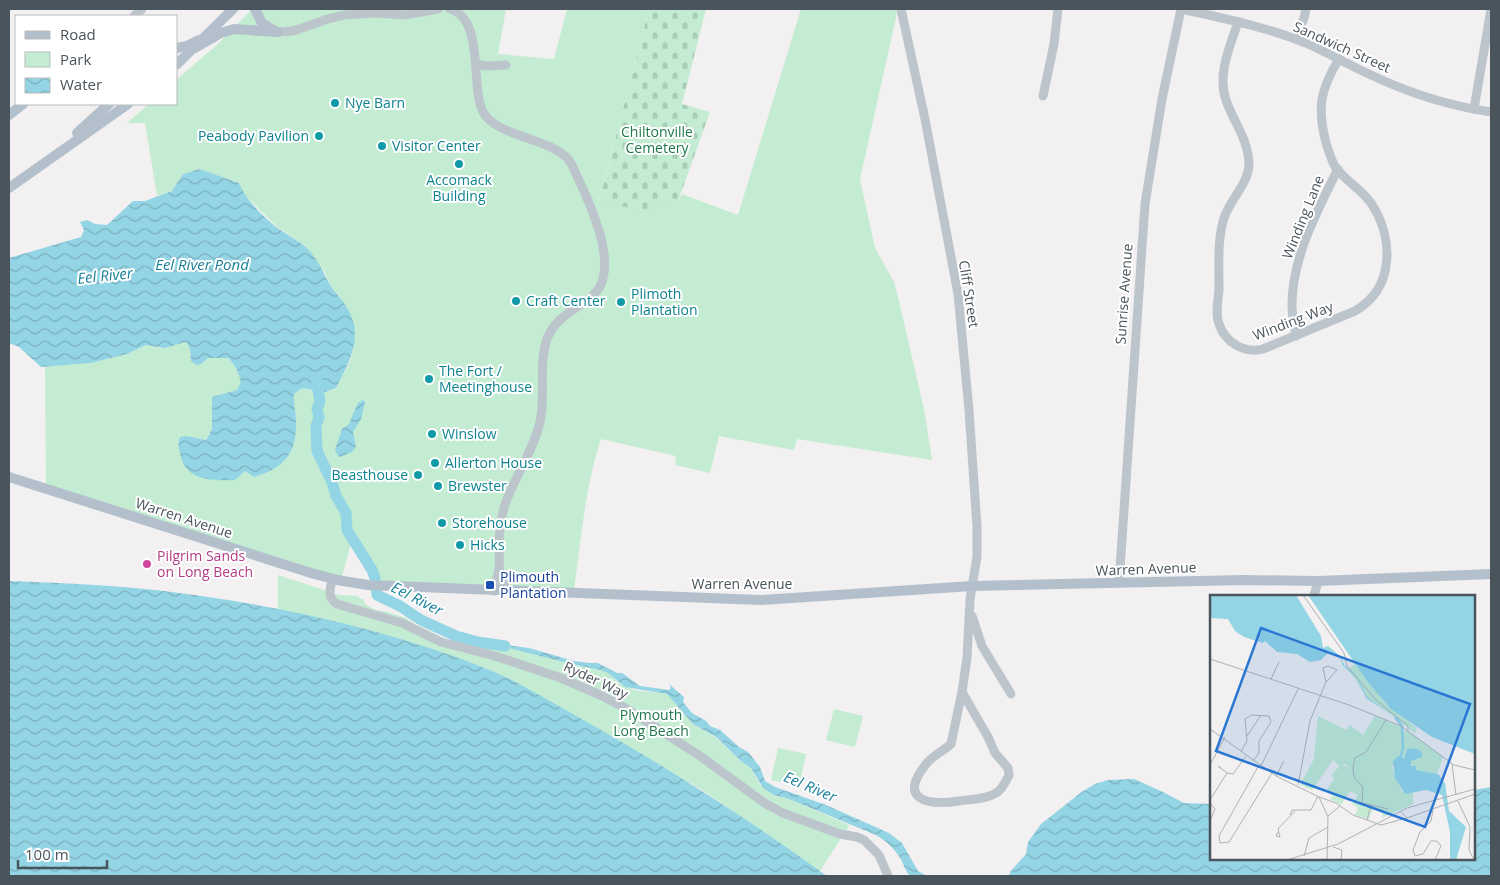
<svg xmlns="http://www.w3.org/2000/svg" width="1500" height="885" font-family="'Open Sans',sans-serif">
  <style>
    .cemetery { fill: url(#cemetery-stones) }
    .park { fill: #c3ecd2 }
    .water { fill: url(#water-waves) }
    .lines { fill: none; stroke-linecap: round; stroke-linejoin: round }
    .river { stroke: #94d5e5; stroke-width: 11 }
    .minor { stroke: #bdc5cc; stroke-width: 9 }
    .major { stroke: #b3c0cc; stroke-width: 10 }
    .culture-dot { fill: #0f9aa8; stroke: #fff; stroke-width: 2 }
    .hotel-dot { fill: #d1479c; stroke: #fff; stroke-width: 2 }
    .transit-dot { fill: #1a4fb4; stroke: #fff; stroke-width: 2 }
    .labels { text-anchor: middle; stroke-width: 4; stroke-linejoin: round; paint-order: stroke }
    .street-label { font-size: 14px; fill: #4a545c; stroke: #fff }
    .culture-label { font-size: 14px; fill: #0d838f; stroke: #fff; text-anchor: start }
    .park-label { font-size: 14px; fill: #20784a; stroke: #fff }
    .hotel-label { font-size: 14px; fill: #b23c85; stroke: #fff; text-anchor: start }
    .transit-label { font-size: 14px; fill: #164399; stroke: #fff; text-anchor: start }
    .water-label { font-size: 15px; font-style: italic; fill: #198099; stroke: #fff }
    .inset-river { fill: none; stroke: #94d5e5; stroke-width: 2.5 }
    .inset-road { fill: none; stroke: #afb2b5; stroke-width: 1 }
    .view { fill: #2a77d3; fill-opacity: 0.15; stroke: #2a77d3; stroke-width: 2.5 }
    .inset-edge { fill: none; stroke: #4a545c; stroke-width: 2.5 }
  </style>
  <defs>
    <pattern id="cemetery-stones" width="16" height="16" patternUnits="userSpaceOnUse" patternTransform="scale(1.25)"><rect width="16" height="16" fill="#c3ecd2"/><path d="M2 7V4a2 2 0 0 1 4 0v3zM10 15v-3a2 2 0 0 1 4 0v3z" fill="#a9ccb7"/></pattern>
    <pattern id="water-waves" width="16" height="10" patternUnits="userSpaceOnUse" patternTransform="scale(1.25)"><rect width="16" height="10" fill="#94d5e5"/><path d="M0 5q4-4 8 0t8 0" fill="none" stroke="#7bafbd"/></pattern>
  </defs>
  <rect width="100%" height="100%" fill="#f2f0f0"/>
  <polygon class="cemetery" points="649,9 706,9 682,104 710,112 677,204 652,215 599,201"/>
  <g class="park">
    <path d="M252,9H506L498,54L554,59L567,9H649L599,200L652,214L657,198L677,204L682,194L738,215L801,9H896L897,13L860,179L875,248L894,282L898,297L924,409L932,460L797,439L794,450L719,436L710,473L675,465L676,456L601,439C585,487 581,540 574,590L381,581L367,552L356,539L350,547L342,577L330,574L46,485L45,366L91,363L127,354L146,345L165,348L186,342L190,349L191,361L201,364L208,358H229L237,370L242,382L237,390L212,397V429L206,440L187,436L183,465L296,420L293,403L294,394L302,388L325,392L336,388L350,361L354,348L347,307L332,288L325,273L304,245L277,227L243,193L239,183L200,169L183,174L172,191L157,196L145,123H127L149,104H176V80L218,44Z"/>
    <polygon points="278,575 339,595 358,596 359,598 363,599 366,605 376,610 388,612 406,618 416,625 452,642 463,645 488,645 506,647 567,663 600,670 608,673 620,684 634,690 667,694 693,724 715,737 742,762 751,768 760,785 774,795 789,799 849,825 849,826 820,871 704,791 520,685 486,668 423,646 372,631 278,609"/>
    <polygon points="834,709 863,716 855,747 826,740"/>
    <polygon points="778,748 806,754 799,786 771,780"/>
  </g>
  <g class="water">
    <path d="M200,169L239,183C246,200 262,215 276,227C284,233 294,238 302,244C316,254 323,273 332,288C336,294 342,299 346,306C365,335 350,361 336,388L325,392L302,388L294,394C293,403 296,411 296,421C297,453 285,468 254,477L245,471L235,480C215,481 186,481 181,457C179,449 177,444 180,437L187,436L206,440L212,429V397L237,390L241,382L237,370L229,358H208L201,364L196,365L191,361L190,349L186,342L165,348L146,345L127,354L91,363L41,367L19,347L9,343V258L81,237L84,230L80,222L87,220L95,224L107,225L133,201H145L172,191L183,174Z"/>
    <polygon points="363,400 365,402 361,419 353,432 356,447 352,452 340,457 338,456 335,450 342,429 349,424 358,403"/>
    <path d="M9,581C61,583 113,585 164,591C271,604 385,628 485,668C520,682 554,704 587,722C670,769 750,820 827,876H9Z"/>
    <path d="M490,643L529,648L574,661L590,663H598L617,673H622L640,686L669,690L671,688L669,684L684,697L683,702L692,713L706,721L710,726L720,730L739,747L748,752L760,767L765,781L775,787L826,805L889,833L902,843L918,871L927,876H910C905,871 904,864 900,858C894,848 886,841 876,835L789,799L774,795L763,788L751,768L742,762L716,737L693,724L667,694L625,687L608,673L600,670L567,663Z"/>
    <polygon points="1134,779 1163,792 1184,803 1211,804 1211,859 1474,859 1474,790 1491,787 1491,876 1009,876 1010,872 1026,854 1028,842 1041,824 1083,791 1095,784 1108,780"/>
  </g>
  <g class="lines">
    <polyline class="river" points="316,378 320,402 317,409 319,417 316,426 317,451 332,482 336,496 346,513 347,530 372,570 375,578 377,595 400,606 421,620 456,636 478,642 505,646"/>
    <g class="minor">
      <path d="M450,9C485,19 470,87 483,112C498,139 559,138 572,165C586,196 626,271 590,298C574,310 554,319 547,339C538,366 546,394 540,422C534,449 516,475 506,502C501,516 499,531 499,546C499,553 500,562 499,569C498,577 494,583 494,591"/>
      <polyline points="901,9 925,119 958,294 969,410 977,527 977,557 970,599 967,658 962,692"/>
      <path d="M1181,9C1223,18 1266,27 1306,43C1328,53 1349,65 1371,75C1409,93 1450,106 1491,112"/>
      <polyline points="134,16 142,9"/>
      <path d="M1238,22C1230,46 1217,75 1226,100C1233,121 1248,139 1249,163C1249,184 1230,199 1224,218C1217,241 1219,266 1219,290C1218,300 1215,313 1219,324C1225,342 1244,354 1263,349L1355,311C1395,288 1394,238 1371,203C1362,190 1346,181 1336,168C1331,160 1329,152 1326,143C1317,108 1320,90 1339,59"/>
      <polyline points="278,32 293,31 328,19 344,15 375,13 404,15 438,9"/>
      <polyline points="1295,39 1304,18 1306,9"/>
      <polyline points="476,64 487,66 506,65"/>
      <polyline points="1043,96 1054,44 1058,9"/>
      <polyline points="1474,109 1491,9"/>
      <path d="M1296,336C1294,325 1292,315 1292,305C1292,258 1317,211 1338,169"/>
      <polyline points="499,569 505,584 505,591"/>
      <path d="M332,579C330,590 327,597 337,604L402,623L441,642L495,656L561,678L600,695L627,709L700,756L766,804L783,813L840,834L857,837L864,840L879,855L888,876"/>
      <polyline points="1119,583 1145,204 1162,99 1181,9"/>
      <polyline points="1314,596 1318,581"/>
      <polyline points="972,616 982,646 1011,694"/>
      <path d="M962,692L988,737L995,753L1008,768L1009,775C1006,781 1002,790 996,793C985,800 971,799 959,801C926,806 897,799 927,763C934,755 943,751 951,744Z"/>
    </g>
    <g class="major">
      <polyline points="255,9 262,23 275,31"/>
      <polyline points="176,48 187,46 199,40"/>
      <polyline points="195,48 221,33 234,29 278,32"/>
      <polyline points="176,65 233,9"/>
      <polyline points="9,115 23,104"/>
      <polyline points="77,133 109,104"/>
      <polyline points="9,188 128,104"/>
      <polyline points="9,477 311,573 337,580 368,585 761,600 972,586 1244,580 1318,581 1491,574"/>
    </g>
  </g>
  <g class="culture-dot">
    <circle cx="335" cy="103" r="5"/>
    <circle cx="319" cy="136" r="5"/>
    <circle cx="382" cy="146" r="5"/>
    <circle cx="459" cy="164" r="5"/>
    <circle cx="516" cy="301" r="5"/>
    <circle cx="621" cy="302" r="5"/>
    <circle cx="429" cy="379" r="5"/>
    <circle cx="432" cy="434" r="5"/>
    <circle cx="435" cy="463" r="5"/>
    <circle cx="418" cy="475" r="5"/>
    <circle cx="438" cy="486" r="5"/>
    <circle cx="442" cy="523" r="5"/>
    <circle cx="460" cy="545" r="5"/>
  </g>
  <circle class="hotel-dot" cx="147" cy="564" r="5"/>
  <rect class="transit-dot" x="485" y="580" width="10" height="10" rx="2.5"/>
  <g class="labels">
    <g class="street-label">
      <text transform="translate(1342 47) rotate(24)" y="5">Sandwich Street</text>
      <text transform="translate(1303 217) rotate(-68)" y="5">Winding Lane</text>
      <text transform="translate(969 294) rotate(81)" y="5">Cliff Street</text>
      <text transform="translate(1124 294) rotate(-86)" y="5">Sunrise Avenue</text>
      <text transform="translate(1293 321) rotate(-21)" y="5">Winding Way</text>
      <text transform="translate(184 518) rotate(18)" y="5">Warren Avenue</text>
      <text transform="translate(1146 569) rotate(-2)" y="5">Warren Avenue</text>
      <text x="742" y="589">Warren Avenue</text>
      <text transform="translate(596 680) rotate(25)" y="5">Ryder Way</text>
    </g>
    <g class="culture-label">
      <text x="345" y="108">Nye Barn</text>
      <text x="309" y="141" text-anchor="end">Peabody Pavilion</text>
      <text x="392" y="151">Visitor Center</text>
      <text x="459" y="185" text-anchor="middle">Accomack<tspan x="459" dy="16">Building</tspan></text>
      <text x="631" y="299">Plimoth<tspan x="631" dy="16">Plantation</tspan></text>
      <text x="526" y="306">Craft Center</text>
      <text x="439" y="376">The Fort /<tspan x="439" dy="16">Meetinghouse</tspan></text>
      <text x="442" y="439">Winslow</text>
      <text x="445" y="468">Allerton House</text>
      <text x="408" y="480" text-anchor="end">Beasthouse</text>
      <text x="448" y="491">Brewster</text>
      <text x="452" y="528">Storehouse</text>
      <text x="470" y="550">Hicks</text>
    </g>
    <g class="park-label">
      <text x="657" y="137">Chiltonville<tspan x="657" dy="16">Cemetery</tspan></text>
      <text x="651" y="720">Plymouth<tspan x="651" dy="16">Long Beach</tspan></text>
    </g>
    <g class="hotel-label">
      <text x="157" y="561">Pilgrim Sands<tspan x="157" dy="16">on Long Beach</tspan></text>
    </g>
    <g class="transit-label">
      <text x="500" y="582">Plimouth<tspan x="500" dy="16">Plantation</tspan></text>
    </g>
    <g class="water-label">
      <text x="202" y="270">Eel River Pond</text>
      <text transform="translate(105 276) rotate(-6)" y="5">Eel River</text>
      <text transform="translate(417 599) rotate(27)" y="5">Eel River</text>
      <text transform="translate(810 787) rotate(23)" y="5">Eel River</text>
    </g>
  </g>
  <g transform="translate(1210 595)">
    <rect width="265" height="265" fill="#f2f0f0"/>
    <path d="M131,169L141,174L123,201L116,196L125,183L121,181Z" fill="#c3ecd2"/>
    <path d="M145,69L177,110L207,133L205,138L157,102L138,74ZM108,121L136,135L140,130L153,140L165,121L191,132L192,139L196,135L233,162L227,179L206,175L200,167L212,157L206,153L196,156L194,162L189,161L182,172L191,195L195,199L203,197V209L172,223L173,216L163,213L159,224L145,220L148,213L142,209L148,200L140,196L131,210L120,204L141,174L135,169L130,171L123,165L102,195L90,190L104,164Z" fill="#c3ecd2"/>
    <path d="M0,0H86L111,41L113,53L118,51L130,61L134,70L147,82L157,102L179,118L156,103L147,83L133,71L130,63L119,57L111,65L100,67L87,59L67,57L55,46L53,48L34,42L25,36L18,24L0,23ZM98,0H265V159L222,142L181,114L157,86ZM206,153L212,157V162L201,166V171H206V175L228,179L235,188L239,216L256,232L246,265H240V237L232,200L216,195L195,199L185,183L183,166L188,161L194,163L197,154Z" fill="#94d5e5"/>
    <path class="inset-river" d="M185,122L192,131L193,153L190,164"/>
    <path class="inset-road" d="M93,0L134,58L137,71L166,105L198,131V135M0,64L139,110L191,131L244,170L265,175M118,71L127,75L116,87L113,73ZM61,84L69,67M176,125L156,157L145,163L143,173L144,182L153,192L152,208L178,214M0,134L66,181L109,202L118,222L117,265M37,141L51,120M31,156L37,146L35,124L42,120L59,121L61,127L49,146V158L43,166M242,169L246,200M0,170L15,142M49,170L9,241L10,248L19,247L62,178M51,171L88,94M11,173L8,171L17,178L23,179L36,161M66,181L74,166M88,190L100,126L116,87M109,202L126,208L143,220L171,230L197,223M0,205L17,178M248,206L260,232L259,255L264,265M0,208L5,214L0,226M190,216L197,223L265,199M80,220L82,215H101L108,201M118,221L130,211M157,225L161,210M68,237L66,241L70,242L68,234L85,216M123,252L132,255L131,265M213,259L205,261L203,255L210,237L221,226L223,215M213,259L221,246H227L231,251L225,265M94,261L99,243L118,232M77,265L128,249L197,213L265,194"/>
    <path class="view" d="M51,33L260,109L215,232L6,156Z"/>
    <rect width="265" height="265" class="inset-edge"/>
  </g>
  <rect width="1500" height="885" fill="none" stroke="#4a545c" stroke-width="20"/>
  <rect x="15" y="15" width="162" height="90" fill="#ffffff" stroke="#b7bbbe"/>
  <rect x="25" y="31" width="25" height="8" fill="#b3c0cc" stroke="#b7bbbe"/>
  <text x="60" y="40" font-size="15" fill="#4a545c">Road</text>
  <rect x="25" y="52" width="25" height="15" fill="#c3ecd2" stroke="#b7bbbe"/>
  <text x="60" y="65" font-size="15" fill="#4a545c">Park</text>
  <rect x="25" y="78" width="25" height="15" fill="url(#water-waves)" stroke="#b7bbbe"/>
  <text x="60" y="90" font-size="15" fill="#4a545c">Water</text>
  <path d="M18 860v8h89v-8" fill="none" stroke="#4a545c" stroke-width="2.5"/>
  <text x="25" y="860" font-size="15" fill="#4a545c" stroke="#ffffff" stroke-width="4" paint-order="stroke">100 m</text>
</svg>
